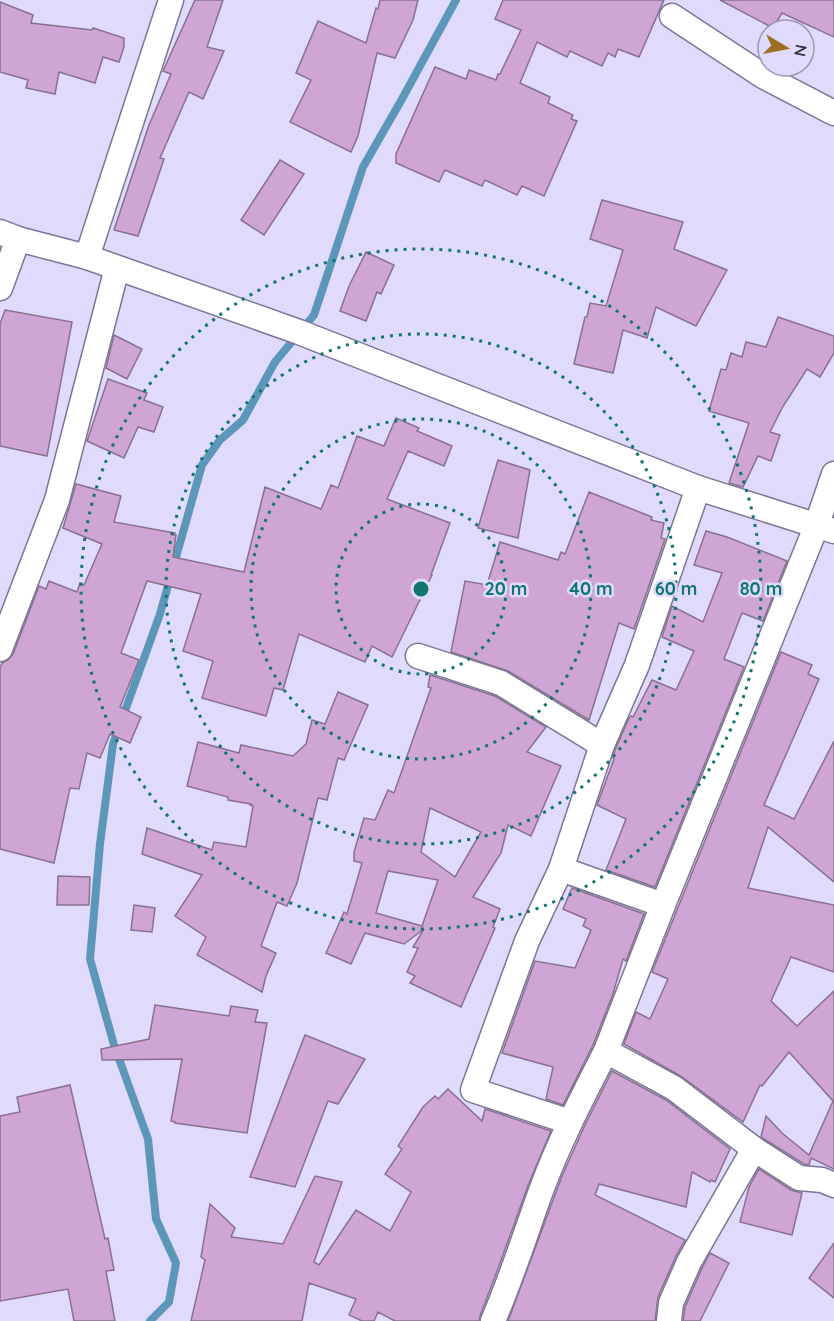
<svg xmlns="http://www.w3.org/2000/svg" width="834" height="1321" font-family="Quicksand,sans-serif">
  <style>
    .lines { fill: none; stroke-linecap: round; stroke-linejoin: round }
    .stream { stroke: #5c97ba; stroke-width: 8 }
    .building { fill: #cfa5d5; stroke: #89718c; stroke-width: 1.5; fill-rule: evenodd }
    .street-casing { stroke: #7c7696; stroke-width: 27 }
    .street { stroke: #fff; stroke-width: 24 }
    .ring { fill: none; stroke: #0f766e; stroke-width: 3; stroke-dasharray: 3 6 }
    .centre { fill: #0f766e; stroke: #e0dafd; stroke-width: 3 }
    .ring-label { font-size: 18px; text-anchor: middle; font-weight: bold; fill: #0f766e; stroke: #e0dafd; stroke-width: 5; stroke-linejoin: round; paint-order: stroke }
  </style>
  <rect width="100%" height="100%" fill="#e0dafd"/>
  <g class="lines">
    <polyline class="stream" points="150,1321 169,1302 176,1263 156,1219 148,1139 114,1045 90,959 100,844 113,744 160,614 202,465 220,440 243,420 275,362 314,315 363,167 402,99 456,0"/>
  </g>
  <g class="building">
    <polygon points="195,0 223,0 207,47 224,51 203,99 189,92 160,158 164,159 138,236 114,230 149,125 171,74 163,71"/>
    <polygon points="380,0 418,0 413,20 395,58 377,53 358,136 351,152 290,122 311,80 296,73 318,21 366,43 376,8 378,9"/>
    <polygon points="503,0 664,0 639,57 618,49 615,57 608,53 602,66 570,51 567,57 537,42 520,83 550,97 548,103 573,115 571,119 577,121 544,196 522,186 517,195 485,180 482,186 445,170 439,182 396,163 396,154 435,67 466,79 469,70 496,80 498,74 500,74 521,30 495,19"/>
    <polygon points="720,0 834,0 834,37 782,13 773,28"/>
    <polygon points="0,2 33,15 31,23 92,30 93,28 124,38 124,47 119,62 103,57 95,83 59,72 55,94 26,88 28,80 0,72"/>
    <polygon points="280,160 304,174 264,235 241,220"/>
    <polygon points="602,200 683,222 674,249 727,270 696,326 656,307 647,338 623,330 613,373 574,364 585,317 587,317 590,303 606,306 623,250 590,239"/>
    <polygon points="366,252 394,265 381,294 377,292 366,321 340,311 349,286"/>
    <polygon points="5,310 72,322 47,456 0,446 0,324"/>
    <polygon points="778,317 834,336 834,353 820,377 807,369 782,408 770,432 780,435 771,461 758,456 743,487 729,483 749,423 709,411 721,369 726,370 731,353 742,357 746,342 766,347"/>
    <polygon points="114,335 142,349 127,379 106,368"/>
    <polygon points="108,379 147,393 144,400 163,407 154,432 138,427 124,458 87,441"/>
    <polygon points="396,418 419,428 417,431 452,446 444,466 408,451 387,499 450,523 431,575 432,575 392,657 372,646 365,662 299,634 283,690 274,688 266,716 202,698 213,661 183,651 201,594 147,581 121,653 139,660 120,707 141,717 130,743 110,734 100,758 87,753 79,789 70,788 54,863 0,849 0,668 2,663 8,660 13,654 39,586 46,589 49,581 77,592 80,583 84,585 102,544 63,528 76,484 121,496 114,522 175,533 174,535 176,535 173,557 244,572 265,487 321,509 331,485 338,488 357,436 384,446"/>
    <polygon points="498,460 530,470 518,538 478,528"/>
    <polygon points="589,492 652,517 651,520 664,523 661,538 665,539 634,629 619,623 589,720 508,671 451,652 465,581 487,585 500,542 558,560 561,552 565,554"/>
    <polygon points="706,531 727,537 787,561 763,621 742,613 724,659 744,667 655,887 606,870 626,819 597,805 614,759 613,758 615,750 629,718 631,716 633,717 652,680 676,690 694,651 662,637 672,606 703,622 722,573 694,565"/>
    <polygon points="781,652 812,665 808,674 819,679 764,805 794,819 834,741 834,882 768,827 748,888 834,905 834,972 791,957 771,1001 797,1026 834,991 834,1169 811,1158 809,1165 804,1164 761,1137 766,1116 782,1133 809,1155 833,1101 789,1052 762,1086 760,1085 743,1122 682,1077 624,1044 636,1012 650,1019 668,979 652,972"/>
    <path d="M430,675L495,696L546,727L527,752L561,766L531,836L508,825L501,853L473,897L500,909L493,927L495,928L461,1007L410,983L415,976L407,972L418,948L413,947L424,929L404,944L365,933L351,964L326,953L344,912L347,914L362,863L354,861V852L364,818L375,820L388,790L394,793L431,688L428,687ZM430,808L481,832L455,877L421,852ZM388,871L438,880L422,926L376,913Z"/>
    <polygon points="338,692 368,705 344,760 338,758 327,800 318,798 297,883 287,906 277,902 261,946 276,953 266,976 262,992 197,955 206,937 175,916 202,875 142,854 147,828 212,850 214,842 246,847 253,806 250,805 251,804 228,800 228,797 187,786 198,742 239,753 241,745 293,756 306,744 312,720 325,724"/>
    <polygon points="58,876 90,877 89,905 57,905"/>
    <polygon points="572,888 644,914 626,961 623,959 613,994 593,1045 563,1105 546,1099 553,1067 502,1053 535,961 575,968 591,930 583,926 586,919 563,909"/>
    <polygon points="134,905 155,908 152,932 131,930"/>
    <polygon points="155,1005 229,1016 231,1006 258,1010 255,1022 267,1023 247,1133 175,1123 175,1122 171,1121 182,1059 102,1060 101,1049 149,1039"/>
    <polygon points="305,1035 365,1059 338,1104 328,1101 295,1187 250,1177"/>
    <polygon points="612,1071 666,1100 730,1149 715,1182 711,1180 710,1182 692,1172 686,1207 599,1184 595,1195 685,1240 676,1256 658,1297 655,1321 508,1321 562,1176 585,1125"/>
    <polygon points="70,1085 105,1239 108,1238 114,1270 106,1271 115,1321 74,1321 68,1289 0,1301 0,1116 20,1112 17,1097"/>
    <polygon points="448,1089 482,1121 485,1109 551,1131 529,1183 499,1266 480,1316 479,1321 395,1321 378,1312 374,1321 362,1321 349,1315 356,1299 309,1283 302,1321 191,1321 205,1260 201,1257 210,1204 235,1228 231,1237 283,1244 315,1176 342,1182 314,1262 319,1265 356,1210 390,1231 411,1192 385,1174 402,1149 398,1146 423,1107 435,1096 438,1099"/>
    <polygon points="759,1169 791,1190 802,1193 792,1235 740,1222 749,1187"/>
    <polygon points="834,1243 834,1298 809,1278"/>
    <polygon points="710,1253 729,1263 700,1321 683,1321 685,1307 702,1268"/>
  </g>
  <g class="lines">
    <defs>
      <g id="street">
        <polyline points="672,16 763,76 834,113"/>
        <polyline points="0,232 18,239 87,257 299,332 698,488 834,531"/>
        <polyline points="87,257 171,0"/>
        <polyline points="0,288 18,239"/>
        <polyline points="834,474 816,527 663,905 606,1051 674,1088 754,1149 799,1178 822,1180 834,1185"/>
        <polyline points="0,649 57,500 117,268"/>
        <polyline points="418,656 501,683 602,745"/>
        <polyline points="561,869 663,905"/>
        <polyline points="570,1122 473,1090 527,941 561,869 602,745 637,665 698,488"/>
        <path d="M493,1321C512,1277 526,1232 542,1188C560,1140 583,1096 606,1051"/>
        <polyline points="669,1321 671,1303 689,1262 754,1149"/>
      </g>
    </defs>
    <use href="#street" class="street-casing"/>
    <use href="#street" class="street"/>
  </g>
  <g class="ring">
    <circle cx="421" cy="589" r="85"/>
    <circle cx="421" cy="589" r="170"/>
    <circle cx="421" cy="589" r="255"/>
    <circle cx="421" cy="589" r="340"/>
  </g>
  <circle cx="421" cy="589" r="9" class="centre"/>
  <g class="ring-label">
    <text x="506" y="595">20 m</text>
    <text x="591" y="595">40 m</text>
    <text x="676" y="595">60 m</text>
    <text x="761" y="595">80 m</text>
  </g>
  <g transform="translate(786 48) rotate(100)"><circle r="28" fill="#e0dafd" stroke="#9c97b1" stroke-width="1.5"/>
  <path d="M0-4.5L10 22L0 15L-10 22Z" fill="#9c701f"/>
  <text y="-9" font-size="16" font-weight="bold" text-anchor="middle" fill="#353240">N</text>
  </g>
</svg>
